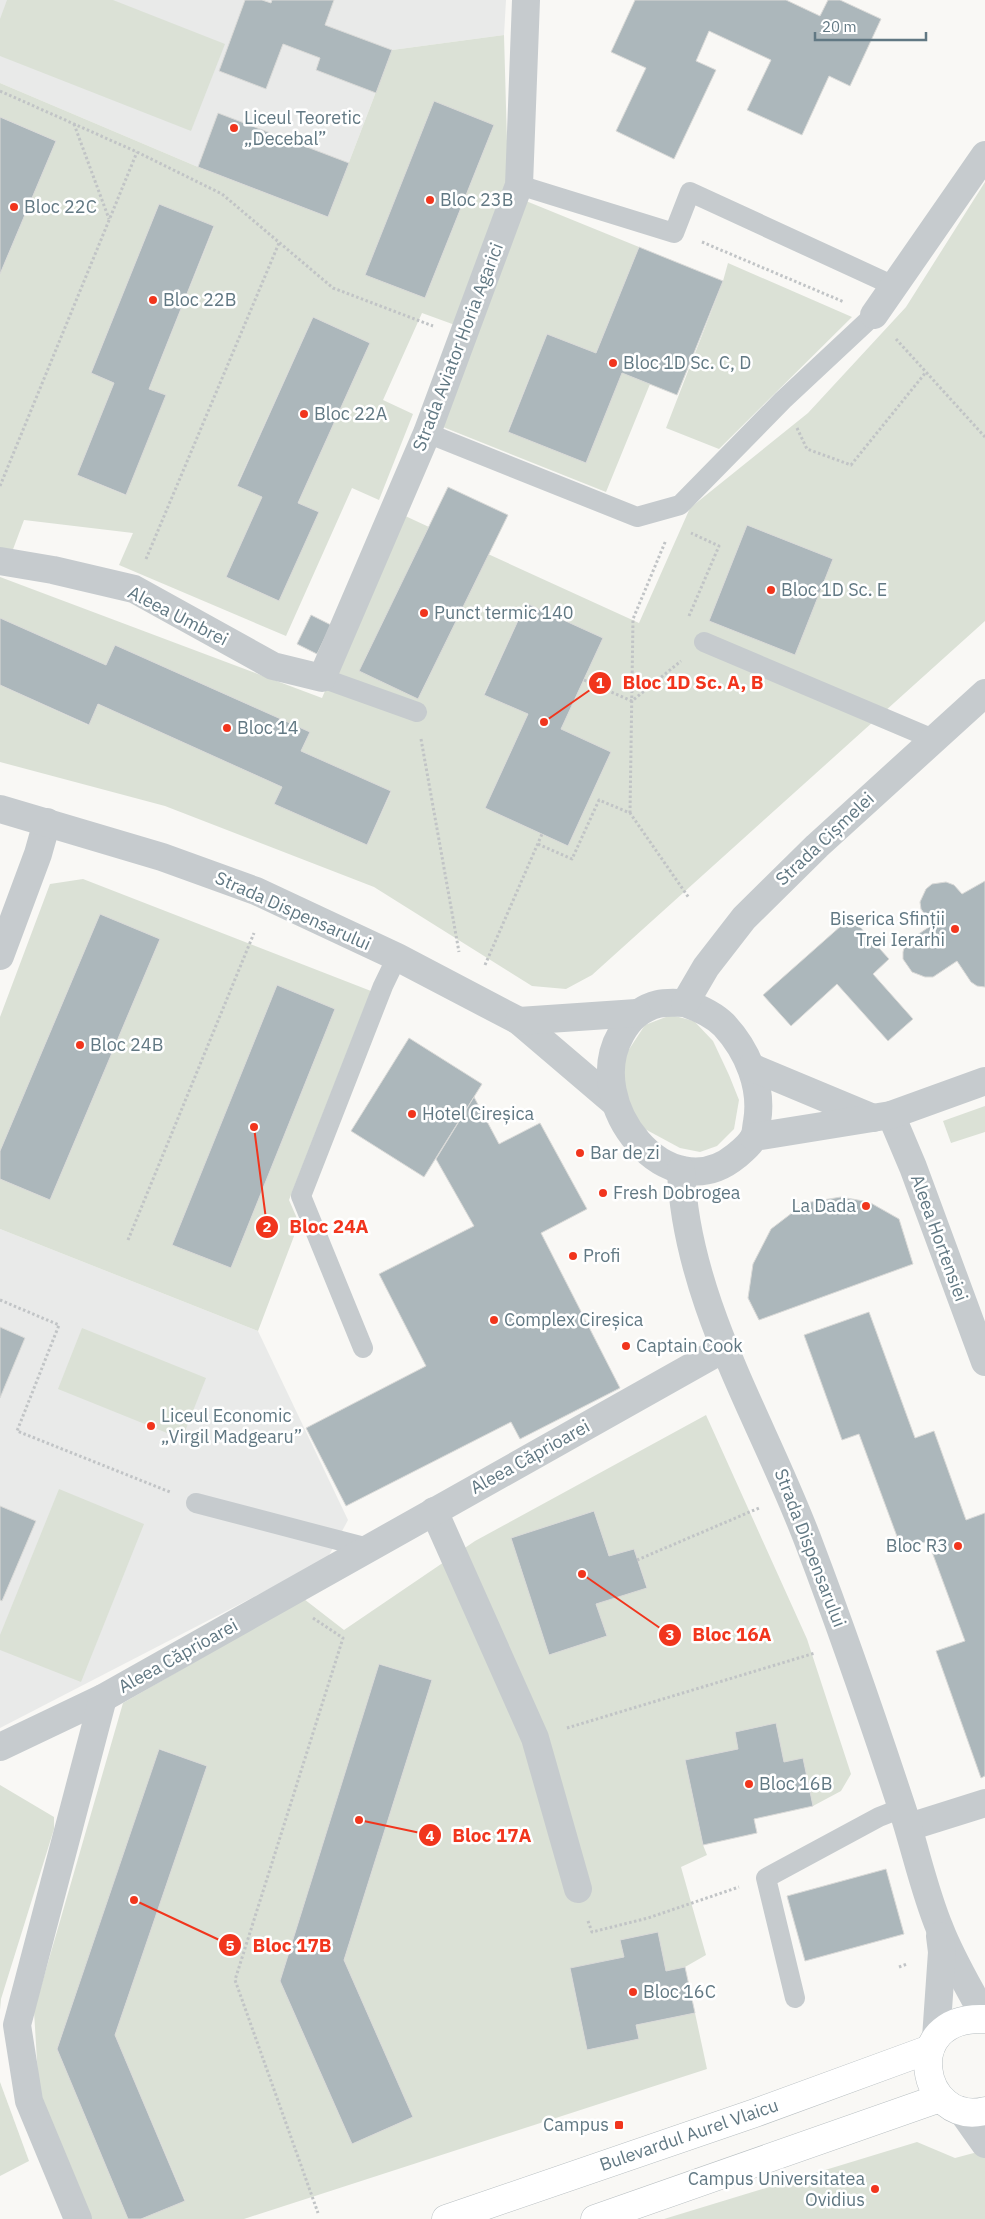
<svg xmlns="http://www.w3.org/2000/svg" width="985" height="2219" font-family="'IBM Plex Sans',sans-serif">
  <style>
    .built { fill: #e9eae9 }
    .green { fill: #dbe1d6; fill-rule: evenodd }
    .building { fill: #acb7bb; stroke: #dadad8 }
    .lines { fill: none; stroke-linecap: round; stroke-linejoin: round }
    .secondary-casing { stroke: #b8bfc2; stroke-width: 29 }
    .path { stroke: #c1c4c6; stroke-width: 3; stroke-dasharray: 2.5 2.5; stroke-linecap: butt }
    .service { stroke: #c6cbce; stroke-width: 20 }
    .minor { stroke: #c6cbce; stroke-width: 28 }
    .tertiary { stroke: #c6cbce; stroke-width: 28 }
    .secondary { stroke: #fff; stroke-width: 28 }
    .poi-dot { fill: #f1351d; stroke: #fff; stroke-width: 2 }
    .labels { text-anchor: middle; stroke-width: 5; stroke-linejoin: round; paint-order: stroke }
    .poi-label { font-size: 18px; fill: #617883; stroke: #fff; text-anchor: start }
    .street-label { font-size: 18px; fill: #617883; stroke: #fff }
    .leader { fill: none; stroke: #f1351d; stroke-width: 2 }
    .callout-dot { fill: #f1351d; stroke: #fff; stroke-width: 2 }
    .mark-label { font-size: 15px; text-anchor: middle; font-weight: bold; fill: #fff }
    .callout-label { font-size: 19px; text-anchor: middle; font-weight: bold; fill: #f1351d; stroke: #fff; stroke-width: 5; stroke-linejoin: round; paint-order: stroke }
  </style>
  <rect width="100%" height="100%" fill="#f9f8f5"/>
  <g class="built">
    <polygon points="0,0 506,0 504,35 392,50 328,217 198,167 0,83"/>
    <polygon points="0,1229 258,1331 348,1520 327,1559 0,1728"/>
  </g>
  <g class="green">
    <polygon points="7,0 113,0 225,44 191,131 0,56 0,19"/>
    <path d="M504,35L508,178L455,325L422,313L383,400L413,414L379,500L352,488L286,636L119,565L133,533L24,520L12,552L0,549V274L56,141L0,117V83L198,167L328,217L392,50ZM494,125L425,298L366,275ZM159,204L214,227L149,389L165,395L125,495L77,475L114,383L91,373ZM313,317L370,343L298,503L279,601L226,577L262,497L237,485Z"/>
    <path d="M985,182V621L592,975L566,989L532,986L374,887L165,806L0,762V685L88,725L98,704L282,787L275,804L367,845L391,792L301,751L310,732L115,645L106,665L0,618V577L322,698L401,514L429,527L418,699L488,554L639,623L690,508L808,413L906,307ZM747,525L833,559L795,654L709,621ZM526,603L603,638L561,729L611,752L568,846L485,808L528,714L484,694Z"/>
    <polygon points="526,201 639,247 596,353 547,334 508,431 586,463 622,373 650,384 606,492 438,425"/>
    <polygon points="728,263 852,317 719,449 666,428 723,281"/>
    <path d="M83,879L371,991L289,1200L299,1223L258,1331L0,1229V1179L50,1200L160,939L100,914L0,1151V1017L50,884ZM277,985L335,1009L231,1268L173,1245Z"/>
    <polygon points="671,1015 694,1021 713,1041 729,1075 739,1100 734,1129 717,1146 700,1152 680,1148 643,1128 625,1103 620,1084 626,1054 645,1025"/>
    <polygon points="985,1106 985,1132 951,1143 943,1121"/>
    <polygon points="82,1328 206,1378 182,1439 58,1389"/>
    <path d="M706,1415L807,1639L851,1774L841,1791L813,1806L803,1758L784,1762L776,1723L735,1732L738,1749L685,1760L703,1845L707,1855L681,1867L706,1955L685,1967L666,1971L658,1932L620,1940L624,1957L570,1969L587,2050L639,2039L636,2025L695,2013L707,2069L244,2219H141L185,2200L115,2035L207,1766L160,1749L57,2049L128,2219H90L39,2094L34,2011L123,1703L304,1599L344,1630L475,1541ZM594,1511L609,1556L634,1549L647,1587L596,1604L607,1636L549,1655L511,1538ZM380,1664L432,1680L344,1960L413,2117L352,2144L280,1981Z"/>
    <polygon points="59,1489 144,1524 81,1682 0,1650 0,1635"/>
    <polygon points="0,1785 54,1817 54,1829 1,1999 0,2010"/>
    <polygon points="0,2082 29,2161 0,2176"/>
    <polygon points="917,2142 955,2158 985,2150 985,2219 664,2219"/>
  </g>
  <g class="building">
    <polygon points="245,0 262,0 271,3 272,0 334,0 325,25 392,50 376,93 316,70 320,58 283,44 266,89 219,71"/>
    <polygon points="635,0 786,0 820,16 828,0 840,0 881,19 850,86 829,76 802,135 747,110 771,60 709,31 696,61 716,70 674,159 616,131 646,68 611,52"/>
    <polygon points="434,101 494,125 425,298 365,275"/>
    <polygon points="218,113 349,163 328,217 198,167"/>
    <polygon points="0,117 56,141 0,274"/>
    <polygon points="159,204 214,226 149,389 166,395 126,495 77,475 114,383 91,373"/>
    <polygon points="639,247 723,281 677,395 622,373 586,463 508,432 547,334 596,353"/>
    <polygon points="313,317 370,343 298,503 319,512 279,601 226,577 262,497 237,486"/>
    <polygon points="448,487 508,515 418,699 359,671"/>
    <polygon points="747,525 833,559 795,655 709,621"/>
    <polygon points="526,603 603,638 561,729 611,752 568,846 485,808 528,714 484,695"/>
    <polygon points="311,615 331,625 317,654 297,644"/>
    <polygon points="0,618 106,665 115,645 310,732 301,751 391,791 367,845 274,804 282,787 98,704 89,725 0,685"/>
    <polygon points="985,881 985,987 977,986 971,982 957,961 933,977 925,977 912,972 903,959 903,952 905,945 911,939 932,925 921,909 920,902 926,889 932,884 946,882 954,885 962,894"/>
    <polygon points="100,914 160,939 50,1200 0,1179 0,1151"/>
    <polygon points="851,917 889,959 873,974 913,1019 888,1041 837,984 791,1026 763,995"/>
    <polygon points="277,985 335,1009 231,1268 172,1245"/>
    <polygon points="409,1038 482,1084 424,1177 351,1131"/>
    <polygon points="474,1097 499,1144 540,1123 587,1209 541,1233 620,1388 520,1439 511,1422 346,1506 306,1428 426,1366 379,1274 474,1226 436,1159"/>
    <polygon points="841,1197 869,1202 899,1219 913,1264 759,1320 748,1298 753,1264 771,1229 805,1203"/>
    <polygon points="869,1312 915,1438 934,1431 966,1520 985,1513 985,1776 981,1778 936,1651 965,1641 928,1541 902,1550 859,1434 842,1440 804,1335"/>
    <polygon points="0,1327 25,1338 0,1398"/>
    <polygon points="0,1506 36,1521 2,1601 0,1600"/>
    <polygon points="594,1511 609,1556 634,1549 647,1588 596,1604 607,1636 549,1655 511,1538"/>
    <polygon points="379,1664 432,1680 344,1960 413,2117 352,2144 280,1981"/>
    <polygon points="776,1723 784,1762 803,1758 813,1806 754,1819 757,1833 703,1845 685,1760 738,1749 735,1732"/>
    <polygon points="159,1749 207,1766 115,2035 185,2201 141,2219 128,2219 57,2049"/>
    <polygon points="886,1869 904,1934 805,1961 787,1896"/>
    <polygon points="658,1932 666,1971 685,1967 695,2013 636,2025 639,2039 587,2050 570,1968 624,1957 620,1940"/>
  </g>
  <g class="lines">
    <defs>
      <g id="secondary">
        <path d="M985,2019C898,2015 921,2127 985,2111"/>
        <polyline points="446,2219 755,2113 930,2049"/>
        <polyline points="595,2219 940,2098"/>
      </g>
    </defs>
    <use href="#secondary" class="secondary-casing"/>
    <g class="path">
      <polyline points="0,91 137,152 222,194 333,288 433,326"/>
      <polyline points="74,124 109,219"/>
      <polyline points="702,242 844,302"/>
      <polyline points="896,339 985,437"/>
      <polyline points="797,428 807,449 851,465 926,372"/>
      <polyline points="0,486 137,152"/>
      <polyline points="146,559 279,243"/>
      <polyline points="689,616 719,546 691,533"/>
      <polyline points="584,680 632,701 681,661"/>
      <polyline points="421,739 459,952"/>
      <polyline points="630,813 633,619 666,540"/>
      <polyline points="538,844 572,859 599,800 630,813 689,898"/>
      <polyline points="485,965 542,834"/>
      <polyline points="128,1240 254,933"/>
      <polyline points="0,1300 59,1325 17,1431 170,1492"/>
      <polyline points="637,1560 759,1508"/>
      <polyline points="313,1618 343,1638 235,1980 318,2213"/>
      <polyline points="567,1728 815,1653"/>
      <polyline points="588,1921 592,1932 648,1918 739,1887"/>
      <polyline points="899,1967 907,1964"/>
    </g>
    <g class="service">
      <polyline points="519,185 674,233 690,192 894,286"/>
      <polyline points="427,433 637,517 680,505 783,400 874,315"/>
      <polyline points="704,642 933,739"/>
      <polyline points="322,678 417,712"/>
      <polyline points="363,1348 301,1196 383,986 397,957"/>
      <polyline points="196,1503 368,1548"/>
      <polyline points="795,1998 766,1878 879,1817 902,1808"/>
    </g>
    <g class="minor">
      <polyline points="874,315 985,155"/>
      <polyline points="0,561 53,570 134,589 273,666 322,678 427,433 519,185 526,0"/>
      <polyline points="0,956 38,854 47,822"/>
      <polyline points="891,1115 913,1167 985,1362"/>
      <polyline points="434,1511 535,1738 578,1889"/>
      <polyline points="0,1747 103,1698 725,1348"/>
      <polyline points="909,1827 985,1803"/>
      <polyline points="961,2110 985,2144"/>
      <polyline points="78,2219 29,2101 17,2025 103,1698"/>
    </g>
    <g class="tertiary">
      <polyline points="0,809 162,857 256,891 397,957 519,1021 614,1102"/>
      <path d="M685,1003C699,1008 713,1014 724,1025C748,1051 763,1087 757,1122C756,1127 756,1133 754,1137C750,1145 742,1151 736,1156C668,1212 581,1103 621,1034C629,1019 642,1008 658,1004C666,1002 676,1003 685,1003Z"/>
      <polyline points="685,1003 706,967 744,918 817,846 985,693"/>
      <polyline points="519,1021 637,1013"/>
      <polyline points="751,1067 873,1118"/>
      <polyline points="754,1137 891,1115 985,1081"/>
      <path d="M681,1170C686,1303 765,1424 810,1546C843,1633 873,1720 902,1808C915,1847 924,1891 940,1929C952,1960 970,1989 985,2018"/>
      <polyline points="936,2038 942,1952 940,1936"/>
    </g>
    <use href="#secondary" class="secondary"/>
  </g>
  <g class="poi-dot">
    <circle cx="234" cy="128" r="5"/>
    <circle cx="430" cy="200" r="5"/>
    <circle cx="14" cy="207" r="5"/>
    <circle cx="153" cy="300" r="5"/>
    <circle cx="613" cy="363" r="5"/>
    <circle cx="304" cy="414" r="5"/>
    <circle cx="771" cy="590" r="5"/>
    <circle cx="424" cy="613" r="5"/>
    <circle cx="227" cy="728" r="5"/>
    <circle cx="955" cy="929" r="5"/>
    <circle cx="80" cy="1045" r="5"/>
    <circle cx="412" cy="1114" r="5"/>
    <circle cx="580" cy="1153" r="5"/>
    <circle cx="603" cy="1193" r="5"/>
    <circle cx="866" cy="1206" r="5"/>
    <circle cx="573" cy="1256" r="5"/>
    <circle cx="494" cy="1320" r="5"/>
    <circle cx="626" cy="1346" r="5"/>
    <circle cx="151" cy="1426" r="5"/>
    <circle cx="958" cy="1546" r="5"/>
    <circle cx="749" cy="1784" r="5"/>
    <circle cx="633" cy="1992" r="5"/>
    <rect x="614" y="2120" width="10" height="10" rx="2.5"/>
    <circle cx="875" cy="2189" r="5"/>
  </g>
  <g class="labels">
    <g class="poi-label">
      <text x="244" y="124">Liceul Teoretic<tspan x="244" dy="21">„Decebal”</tspan></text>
      <text x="440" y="206">Bloc 23B</text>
      <text x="24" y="213">Bloc 22C</text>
      <text x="163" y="306">Bloc 22B</text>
      <text x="623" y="369">Bloc 1D Sc. C, D</text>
      <text x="314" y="420">Bloc 22A</text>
      <text x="781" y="596">Bloc 1D Sc. E</text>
      <text x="434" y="619">Punct termic 140</text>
      <text x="237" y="734">Bloc 14</text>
      <text x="945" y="925" text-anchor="end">Biserica Sfinții<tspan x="945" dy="21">Trei Ierarhi</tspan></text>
      <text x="90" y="1051">Bloc 24B</text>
      <text x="422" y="1120">Hotel Cireșica</text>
      <text x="590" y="1159">Bar de zi</text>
      <text x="613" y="1199">Fresh Dobrogea</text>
      <text x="856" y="1212" text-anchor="end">La Dada</text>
      <text x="583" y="1262">Profi</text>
      <text x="504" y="1326">Complex Cireșica</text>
      <text x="636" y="1352">Captain Cook</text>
      <text x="161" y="1422">Liceul Economic<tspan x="161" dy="21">„Virgil Madgearu”</tspan></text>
      <text x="948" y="1552" text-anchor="end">Bloc R3</text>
      <text x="759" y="1790">Bloc 16B</text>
      <text x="643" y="1998">Bloc 16C</text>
      <text x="609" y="2131" text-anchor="end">Campus</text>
      <text x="865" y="2185" text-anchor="end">Campus Universitatea<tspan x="865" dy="21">Ovidius</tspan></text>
    </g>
    <g class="street-label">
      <text transform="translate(458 347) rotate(-69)" y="6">Strada Aviator Horia Agarici</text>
      <text transform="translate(178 616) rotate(27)" y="6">Aleea Umbrei</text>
      <text transform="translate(825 839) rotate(-43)" y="6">Strada Cișmelei</text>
      <text transform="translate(293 911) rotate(24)" y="6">Strada Dispensarului</text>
      <text transform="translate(939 1238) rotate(70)" y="6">Aleea Hortensiei</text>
      <text transform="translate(530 1457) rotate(-29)" y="6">Aleea Căprioarei</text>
      <text transform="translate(810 1548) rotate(69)" y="6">Strada Dispensarului</text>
      <text transform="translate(178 1656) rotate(-29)" y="6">Aleea Căprioarei</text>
      <text transform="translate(689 2135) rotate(-19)" y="6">Bulevardul Aurel Vlaicu</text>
    </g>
  </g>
  <path class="leader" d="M544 722L600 683M254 1127L267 1227M582 1574L670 1635M359 1820L430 1835M134 1900L230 1945"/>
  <g class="callout-dot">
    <circle cx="544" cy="722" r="5"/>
    <circle cx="254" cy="1127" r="5"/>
    <circle cx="582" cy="1574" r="5"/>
    <circle cx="359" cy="1820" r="5"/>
    <circle cx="134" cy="1900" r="5"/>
    <circle cx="600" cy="683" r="12"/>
    <circle cx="267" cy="1227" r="12"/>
    <circle cx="670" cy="1635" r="12"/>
    <circle cx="430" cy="1835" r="12"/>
    <circle cx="230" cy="1945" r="12"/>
  </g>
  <g class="mark-label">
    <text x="600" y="688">1</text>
    <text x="267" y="1232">2</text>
    <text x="670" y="1640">3</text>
    <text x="430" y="1841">4</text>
    <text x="230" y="1951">5</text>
  </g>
  <g class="callout-label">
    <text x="693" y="689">Bloc 1D Sc. A, B</text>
    <text x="329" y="1233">Bloc 24A</text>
    <text x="732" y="1641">Bloc 16A</text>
    <text x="492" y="1842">Bloc 17A</text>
    <text x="292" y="1952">Bloc 17B</text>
  </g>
  <path d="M815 32v8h111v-8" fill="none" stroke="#617883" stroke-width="2.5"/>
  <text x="822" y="32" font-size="15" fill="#617883" stroke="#ffffff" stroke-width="4" paint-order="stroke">20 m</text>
</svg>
